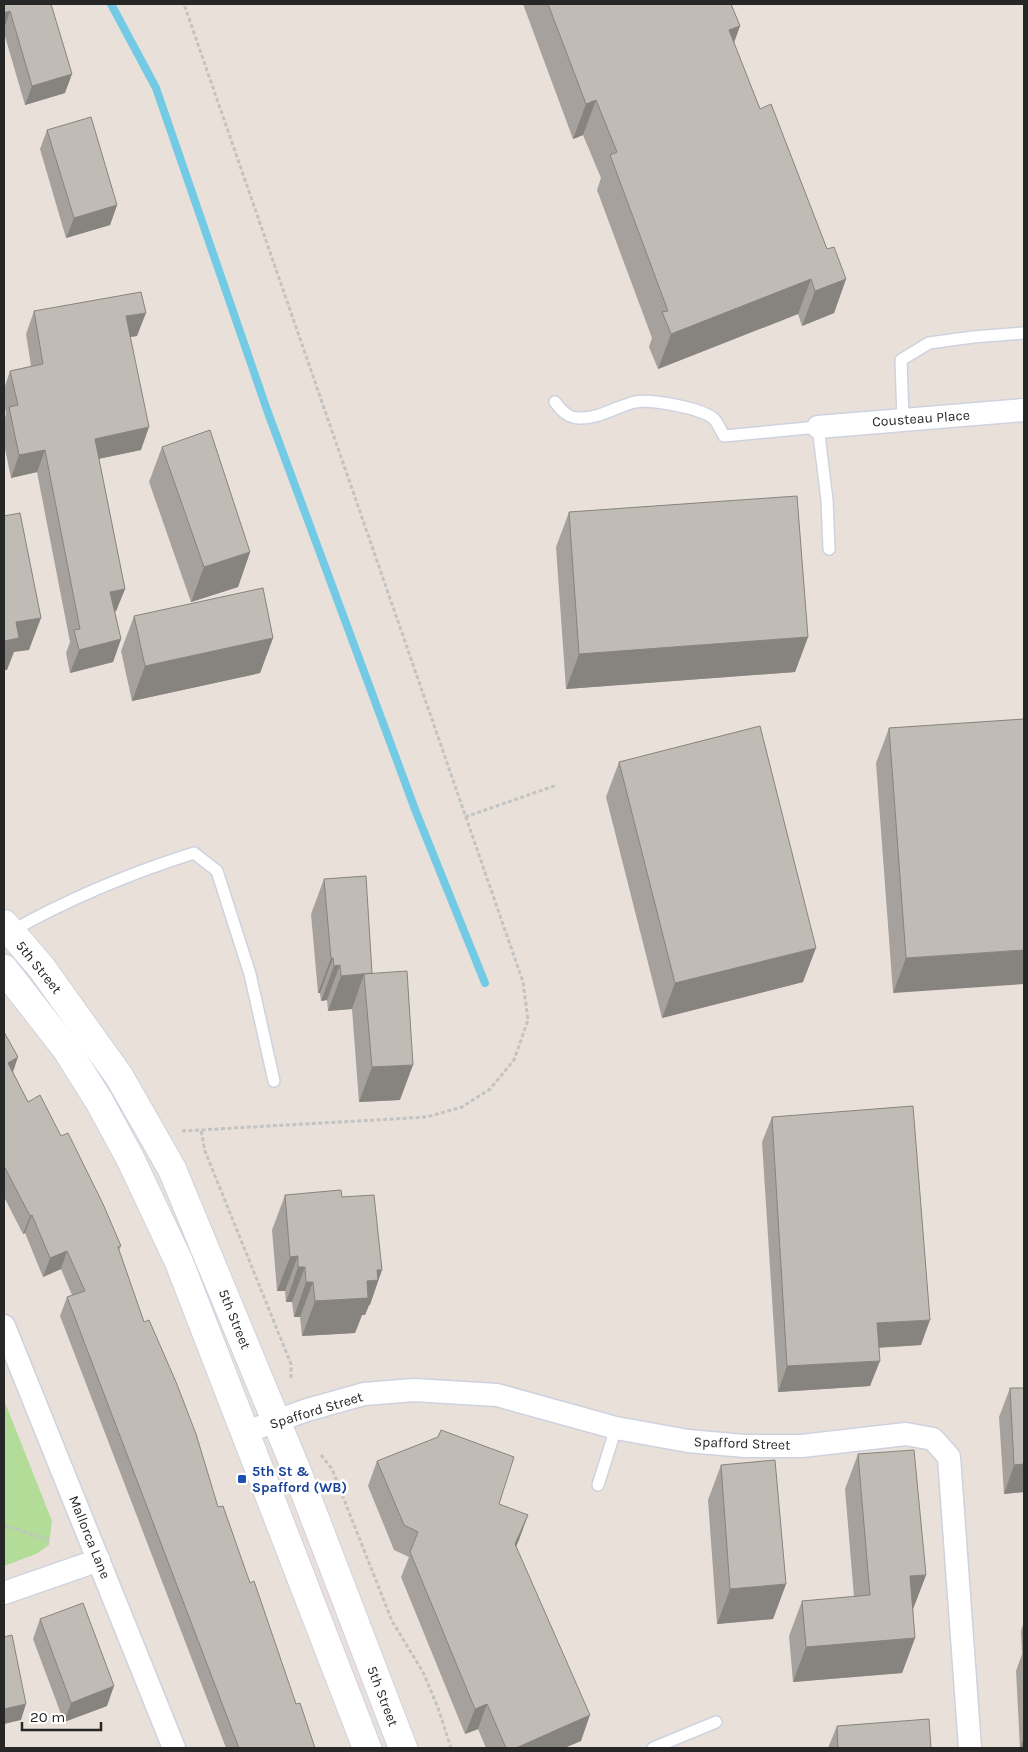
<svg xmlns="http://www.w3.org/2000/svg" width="1028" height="1752" font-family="Karla,sans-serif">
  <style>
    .green { fill: #b2dc98 }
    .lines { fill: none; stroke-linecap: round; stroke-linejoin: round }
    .stream { stroke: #72cae5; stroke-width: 8 }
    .service-casing { stroke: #ced2df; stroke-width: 14 }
    .minor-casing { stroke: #ced2df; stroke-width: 25 }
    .secondary-casing { stroke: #ced2df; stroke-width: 30 }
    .path { stroke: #c3c3c3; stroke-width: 3; stroke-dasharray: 4 2.5; stroke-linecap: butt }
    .service { stroke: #fff; stroke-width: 11 }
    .minor { stroke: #fff; stroke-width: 22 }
    .secondary { stroke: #fff; stroke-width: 28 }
    .wall { fill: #a6a19d }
    .shaded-wall { fill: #87837f }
    .building { fill: #c1bbb6; stroke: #87837f }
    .transit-dot { fill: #1a4fb4; stroke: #fff; stroke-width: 2 }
    .labels { text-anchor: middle; stroke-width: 5; stroke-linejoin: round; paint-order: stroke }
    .street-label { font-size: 14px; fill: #272727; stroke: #fff }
    .transit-label { font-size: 14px; font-weight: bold; fill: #164399; stroke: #fff; text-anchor: start }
  </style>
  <rect width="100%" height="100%" fill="#e9e1d9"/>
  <polygon class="green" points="4,1400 52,1521 49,1545 36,1554 4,1566"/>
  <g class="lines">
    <polyline class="stream" points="111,4 156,88 267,410 416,812 485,983"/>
    <defs>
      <g id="service">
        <path d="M555,402C561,410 568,418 579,418C599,419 617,406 635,402C651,399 702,408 714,419C718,423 721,431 724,436L818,427L827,500L829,549"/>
        <polyline points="903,418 901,360 929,343 973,337 1024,333"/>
        <path d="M10,932C68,899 131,873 194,853L217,871L250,974L274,1081"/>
        <polyline points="598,1485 616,1428"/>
        <polyline points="653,1748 716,1722"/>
      </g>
      <g id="minor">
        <polyline points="818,427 1024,410"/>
        <polyline points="4,1326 174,1748"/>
        <polyline points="246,1432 307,1410 364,1394 414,1390 497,1395 616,1428 688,1441 745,1446 802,1446 906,1434 933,1439 949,1457 970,1748"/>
        <polyline points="4,1593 99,1560"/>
      </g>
      <g id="secondary">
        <polyline points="4,924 41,967 119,1076 172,1169 296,1469 403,1748"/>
        <polyline points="4,969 67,1050 99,1101 130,1158 179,1262 367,1748"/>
      </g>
    </defs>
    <use href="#service" class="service-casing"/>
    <use href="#minor" class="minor-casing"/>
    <use href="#secondary" class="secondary-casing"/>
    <g class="path">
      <polyline points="465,817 557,785"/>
      <polyline points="182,1131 427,1117 462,1107 490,1089 514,1060 528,1020 523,982 184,4"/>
      <polyline points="201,1131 205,1151 291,1364 291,1378"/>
      <polyline points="321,1455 332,1469 392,1621 423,1672 438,1708 451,1748"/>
      <polyline points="4,1525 49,1540"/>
    </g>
    <use href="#service" class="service"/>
    <use href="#minor" class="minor"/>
    <use href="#secondary" class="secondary"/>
  </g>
  <g class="wall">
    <polygon points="4,4 51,4 65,93 25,105 4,33"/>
    <polygon points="523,4 731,4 740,26 734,43 760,109 827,249 846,279 834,313 802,326 798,314 658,369 649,347 652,338 597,190 601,178 583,135 573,139"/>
    <polygon points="47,130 117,205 110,225 66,238 40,149"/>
    <polygon points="34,311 137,336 130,337 141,450 99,459 125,589 116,611 115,612 121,639 113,662 70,673 66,653 70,642 37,472 11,478 4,444 4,422 6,414 4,402 4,389 10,371 31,366 26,334"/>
    <polygon points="162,447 250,552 238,587 191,602 149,482"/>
    <polygon points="569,512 808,637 795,672 566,689 556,547"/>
    <polygon points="134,616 273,638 260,673 132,701 121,651"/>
    <polygon points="1024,719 893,993 876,763 889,728"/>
    <polygon points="619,762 803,982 662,1018 606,797"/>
    <polygon points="324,879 372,974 400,1100 359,1102 352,1009 328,1011 327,1000 321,1001 320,993 318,993 311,914"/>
    <polygon points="4,1032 13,1072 28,1102 121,1246 119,1250 144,1322 218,1507 250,1583 296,1704 315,1748 226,1748 60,1316 67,1297 72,1295 61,1269 43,1277 25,1233 23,1234 4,1197"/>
    <polygon points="772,1117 921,1345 879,1348 870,1386 778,1392 762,1142"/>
    <polygon points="285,1195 342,1197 370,1305 369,1305 365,1315 362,1315 355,1333 302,1336 300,1317 294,1317 292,1302 286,1302 285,1291 277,1291 272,1230"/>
    <polygon points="1010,1388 1024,1388 1024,1492 1004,1494 999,1417"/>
    <polygon points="858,1454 926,1575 913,1609 913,1610 915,1638 902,1673 793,1682 789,1636 802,1601 854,1597 845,1489"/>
    <polygon points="377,1461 528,1515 516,1546 581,1741 564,1748 486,1748 478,1729 465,1734 401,1577 409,1557 394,1550 368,1486"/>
    <polygon points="721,1465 786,1584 773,1619 717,1624 708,1500"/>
    <polygon points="40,1619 107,1706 64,1722 33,1639"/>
    <polygon points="1024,1621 1024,1748 1020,1748 1016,1671 1022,1654 1021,1631"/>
    <polygon points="837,1726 931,1748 828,1748"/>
  </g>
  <g class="shaded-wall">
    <polygon points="10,11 4,29 4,13"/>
    <polygon points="740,26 727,61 729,30"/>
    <polygon points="72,74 65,93 25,105 32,86"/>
    <polygon points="596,100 583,135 573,139 586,104"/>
    <polygon points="117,205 110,225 66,238 74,218"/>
    <polygon points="811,279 798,314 658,369 671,334"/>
    <polygon points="846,279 834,313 802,326 815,291"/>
    <polygon points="146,313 137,336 117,339 126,316"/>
    <polygon points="149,427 141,450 87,461 95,439"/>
    <polygon points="45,450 37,472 11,478 19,455"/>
    <polygon points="250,552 238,587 191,602 204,567"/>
    <polygon points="125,589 116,611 101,615 110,592"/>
    <polygon points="41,618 29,650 14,652 7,670 4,670 4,641 16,622"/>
    <polygon points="808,637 795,672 566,689 579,654"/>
    <polygon points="273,638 260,673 132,701 145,666"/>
    <polygon points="121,639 113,662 70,673 79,650"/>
    <polygon points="816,948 803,982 662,1018 675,983"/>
    <polygon points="1024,950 1024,984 893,993 906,958"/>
    <polygon points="331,958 333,958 320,993 318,993"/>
    <polygon points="340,965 327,1000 321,1001 334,966"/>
    <polygon points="364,974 352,1009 328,1011 341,976"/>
    <polygon points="18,1057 12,1075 8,1063"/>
    <polygon points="413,1065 400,1100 359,1102 372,1067"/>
    <polygon points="32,1215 25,1233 23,1234 30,1216"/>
    <polygon points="67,1251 61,1269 43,1277 50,1258"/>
    <polygon points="298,1256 285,1291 277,1291 290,1257"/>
    <polygon points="298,1267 305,1267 292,1302 286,1302"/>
    <polygon points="377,1270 382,1270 370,1305 369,1305 365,1315 362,1315 355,1333 302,1336 315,1301 367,1281"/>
    <polygon points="306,1282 313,1282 300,1317 294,1317"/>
    <polygon points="930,1320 921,1345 868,1348 877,1323"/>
    <polygon points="880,1361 870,1386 778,1392 787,1366"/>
    <polygon points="1024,1464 1024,1492 1004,1494 1014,1465"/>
    <polygon points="528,1515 519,1540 506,1570 515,1544"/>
    <polygon points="926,1575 913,1609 897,1611 910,1576"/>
    <polygon points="786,1584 773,1619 717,1624 730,1589"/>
    <polygon points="915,1638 902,1673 793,1682 806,1647"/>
    <polygon points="114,1686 107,1706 64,1722 71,1703"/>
    <polygon points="26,1704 21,1720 4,1724 4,1709"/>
    <polygon points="487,1704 478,1729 465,1734 475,1709"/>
    <polygon points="590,1715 581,1741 564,1748 516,1748"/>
    <polygon points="1024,1737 1024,1748 1020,1748"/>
  </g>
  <g class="building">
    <polygon points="4,4 51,4 72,74 32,86 10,11 4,13"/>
    <polygon points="548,4 731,4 740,26 729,30 760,109 771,104 827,249 834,247 846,279 815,291 811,279 671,334 662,312 668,311 610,155 617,152 596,100 586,104"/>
    <polygon points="91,117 117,205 74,218 47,130"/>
    <polygon points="141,292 146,313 126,316 149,427 95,439 125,589 110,592 121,639 79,650 74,630 80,629 45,450 19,455 9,407 18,405 10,371 43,364 34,311"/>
    <polygon points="210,430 250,552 204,567 162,447"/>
    <polygon points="797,496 808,637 579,654 569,512"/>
    <polygon points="20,513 41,618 16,622 19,638 4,641 4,516"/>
    <polygon points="263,588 273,638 145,666 134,616"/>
    <polygon points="1024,719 1024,950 906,958 889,728"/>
    <polygon points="760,726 816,948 675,983 619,762"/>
    <polygon points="366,876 372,973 341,976 340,965 334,966 333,958 331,958 324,879"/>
    <polygon points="407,971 413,1065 372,1067 364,974"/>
    <polygon points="4,1032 18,1057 8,1063 28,1102 40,1095 61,1136 68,1133 103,1204 121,1246 118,1247 144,1322 149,1320 176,1382 196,1434 218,1507 223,1506 250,1583 254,1581 296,1704 300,1703 315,1748 239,1748 67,1297 85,1291 67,1251 50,1258 32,1215 30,1216 4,1166"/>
    <polygon points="913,1106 930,1320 877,1323 880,1361 787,1366 772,1117"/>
    <polygon points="341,1190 342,1197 374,1195 382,1270 377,1270 378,1280 367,1281 368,1298 315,1301 313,1282 306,1282 305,1267 298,1267 298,1256 290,1257 285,1195"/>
    <polygon points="1010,1388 1024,1388 1024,1464 1014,1465"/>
    <polygon points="441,1430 514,1457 499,1504 528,1515 515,1544 590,1715 516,1748 506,1748 487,1704 475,1709 410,1552 418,1532 404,1525 377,1461 438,1437"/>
    <polygon points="914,1450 926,1575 910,1576 915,1638 806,1647 802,1601 870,1595 858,1454"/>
    <polygon points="775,1460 786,1584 730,1589 721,1465"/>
    <polygon points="83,1603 114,1686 71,1703 40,1619"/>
    <polygon points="12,1635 26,1704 4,1709 4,1637"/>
    <polygon points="929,1719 931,1748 838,1748 837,1726"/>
  </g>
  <rect class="transit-dot" x="237" y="1474" width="10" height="10" rx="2.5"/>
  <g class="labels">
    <g class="street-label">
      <text transform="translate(921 418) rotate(-4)" y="5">Cousteau Place</text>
      <text transform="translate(39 967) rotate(51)" y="5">5th Street</text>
      <text transform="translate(235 1319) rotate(68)" y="5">5th Street</text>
      <text transform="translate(316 1410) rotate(-17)" y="5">Spafford Street</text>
      <text transform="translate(742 1443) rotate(2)" y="5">Spafford Street</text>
      <text transform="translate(90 1537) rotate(68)" y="5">Mallorca Lane</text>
      <text transform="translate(383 1696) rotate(69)" y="5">5th Street</text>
    </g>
    <g class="transit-label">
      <text x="252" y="1476">5th St &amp;<tspan x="252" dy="16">Spafford (WB)</tspan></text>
    </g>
  </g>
  <rect width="1028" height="1752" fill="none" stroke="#272727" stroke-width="10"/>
  <path d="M22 1722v8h79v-8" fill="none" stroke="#272727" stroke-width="2.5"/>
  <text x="30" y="1722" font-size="15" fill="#272727" stroke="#ffffff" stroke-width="4" paint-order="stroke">20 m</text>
</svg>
